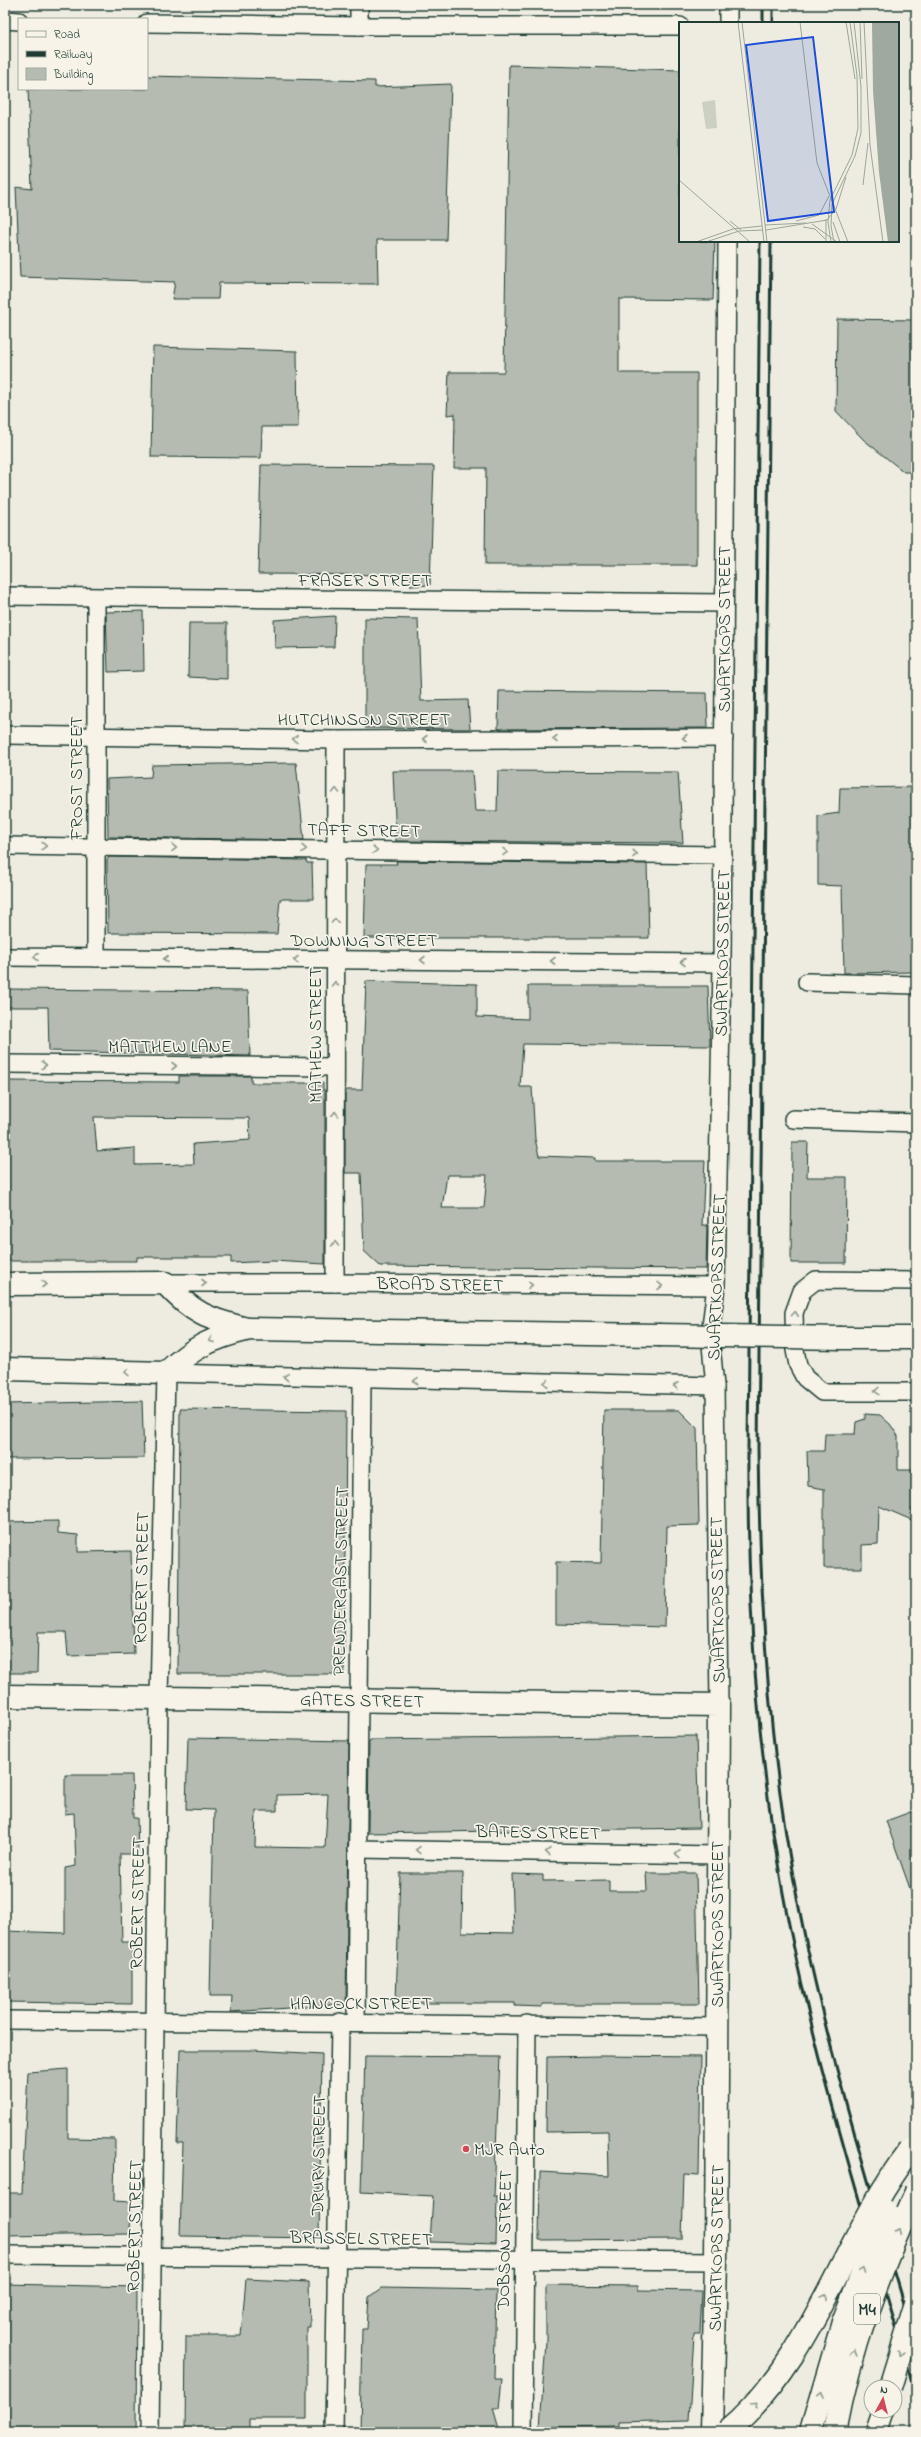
<svg xmlns="http://www.w3.org/2000/svg" width="921" height="2437" font-family="'Indie Flower',sans-serif">
  <style>
    .building { fill: #b5bbb0; stroke: #1f3d34; fill-rule: evenodd }
    .lines { fill: none; stroke-linecap: round; stroke-linejoin: round }
    .street-casing { stroke: #1f3d34; stroke-width: 20 }
    .secondary-casing { stroke: #1f3d34; stroke-width: 25 }
    .highway-casing { stroke: #1f3d34; stroke-width: 25 }
    .street { stroke: #f7f3e8; stroke-width: 17 }
    .secondary { stroke: #f7f3e8; stroke-width: 22 }
    .highway { stroke: #f7f3e8; stroke-width: 22 }
    .rail { stroke: #1f3d34; stroke-width: 3 }
    .secondary-bridge-casing { stroke: #1f3d34; stroke-width: 25; stroke-linecap: butt }
    .highway-bridge-casing { stroke: #1f3d34; stroke-width: 25; stroke-linecap: butt }
    .secondary-bridge { stroke: #f7f3e8; stroke-width: 22 }
    .highway-bridge { stroke: #f7f3e8; stroke-width: 22 }
    .oneway { stroke: #8b988e }
    .poi-dot { fill: #d1495b; stroke: #f7f3e8; stroke-width: 1.5 }
    .labels { text-anchor: middle; stroke-width: 3.5; stroke-linejoin: round; paint-order: stroke }
    .shield { fill: #f7f3e8; stroke: #60746a; stroke-width: 1 }
    .shield-label { font-size: 17px; font-weight: bold; fill: #1f3d34 }
    .street-label { font-size: 18px; fill: #1f3d34; stroke: #f7f3e8 }
    .poi-label { font-size: 18px; fill: #1f3d34; stroke: #f7f3e8; text-anchor: start }
    .inset-road { fill: none; stroke: #9ba69c; stroke-width: 1 }
    .view { fill: #1d4ed8; fill-opacity: 0.15; stroke: #1d4ed8; stroke-width: 2 }
    .inset-edge { fill: none; stroke: #1f3d34; stroke-width: 2 }
  </style>
  <rect width="100%" height="100%" fill="#eeece1"/>
  <filter id="ink" filterUnits="userSpaceOnUse"><feTurbulence type="fractalNoise" baseFrequency=".025" numOctaves="2"/><feDisplacementMap in="SourceGraphic" scale="8" xChannelSelector="R" yChannelSelector="G"/><feConvolveMatrix kernelMatrix="1 2 1 2 8 2 1 2 1" color-interpolation-filters="sRGB"/></filter>
  <g filter="url(#ink)">
    <g class="building">
      <polygon points="509,65 680,70 680,241 715,241 713,300 619,299 619,373 697,373 697,565 485,565 486,468 454,468 455,414 447,415 449,372 504,372"/>
      <polygon points="147,76 375,81 375,87 451,84 446,240 377,240 378,284 219,283 218,299 172,299 175,282 20,277 16,187 32,189 28,89 147,89"/>
      <polygon points="837,319 916,320 916,472 904,472 864,440 836,411"/>
      <polygon points="153,347 297,351 298,427 262,427 261,458 151,457"/>
      <polygon points="261,465 434,466 430,585 411,586 410,575 258,574"/>
      <polygon points="143,611 144,671 108,672 106,612"/>
      <polygon points="335,616 334,647 275,648 274,620"/>
      <polygon points="365,618 418,619 421,701 468,700 470,729 365,728"/>
      <polygon points="189,623 227,623 227,679 188,677"/>
      <polygon points="499,691 707,693 708,728 498,729"/>
      <polygon points="296,763 304,840 108,837 107,779 151,777 152,765"/>
      <polygon points="393,771 472,771 475,811 497,811 498,771 678,772 683,843 396,841"/>
      <polygon points="916,787 916,972 844,973 842,886 818,885 818,816 839,813 840,788"/>
      <polygon points="109,857 306,860 307,863 312,863 313,899 280,899 277,934 108,933 107,860"/>
      <polygon points="396,861 647,864 649,938 364,938 366,864 397,864"/>
      <path d="M366,981L477,984V1017L528,1019V986H708L710,1046L523,1044L520,1087H532L535,1139L539,1156L595,1158V1161H705L702,1225H707L706,1269L380,1266L364,1251L361,1173H345V1090H362ZM447,1175H487L484,1208H442Z"/>
      <polygon points="5,989 248,991 250,1056 49,1051 48,1007 5,1007"/>
      <path d="M179,1076H251V1083H323V1090H325V1264L273,1261L231,1263V1257H137V1261H5V1081L179,1082ZM94,1117L249,1118L250,1140L193,1144L194,1164L135,1165V1148L97,1151Z"/>
      <polygon points="792,1142 808,1142 807,1177 847,1177 846,1263 791,1263"/>
      <polygon points="142,1401 144,1458 5,1459 5,1404"/>
      <polygon points="180,1409 346,1411 344,1674 178,1674"/>
      <polygon points="604,1410 679,1410 697,1428 699,1525 667,1526 665,1627 556,1624 556,1562 601,1563"/>
      <polygon points="865,1414 880,1415 890,1424 898,1436 898,1470 916,1470 916,1508 912,1508 914,1521 879,1506 878,1544 862,1545 862,1568 824,1568 824,1489 808,1486 807,1451 824,1451 825,1434 855,1434 856,1422 865,1419"/>
      <polygon points="58,1521 58,1533 78,1535 78,1552 131,1551 134,1654 68,1656 66,1632 38,1632 37,1673 5,1673 5,1522"/>
      <polygon points="696,1736 699,1828 368,1833 369,1742 370,1740"/>
      <path d="M188,1738L349,1741L346,2004L231,2012L232,1996H210L214,1810L186,1809ZM328,1794L325,1848L255,1847L256,1811H277V1795Z"/>
      <polygon points="65,1775 132,1775 133,1818 137,1818 138,1854 120,1854 122,1942 132,1942 132,2004 5,2002 5,1931 65,1933 65,1868 76,1866 74,1813 65,1814"/>
      <polygon points="916,1810 916,1900 914,1900 886,1821"/>
      <polygon points="400,1873 463,1873 462,1932 514,1933 512,1874 543,1875 543,1881 609,1880 609,1891 647,1891 646,1873 696,1873 699,2004 542,2004 542,2007 515,2006 515,2003 396,2003"/>
      <polygon points="180,2050 252,2050 322,2054 319,2238 180,2236 183,2143 177,2143"/>
      <polygon points="365,2056 500,2057 494,2196 497,2196 496,2244 430,2242 433,2196 361,2192"/>
      <polygon points="600,2056 701,2057 699,2175 684,2174 682,2239 539,2240 540,2172 609,2176 608,2131 546,2132 547,2057"/>
      <polygon points="68,2069 68,2138 115,2139 114,2201 131,2202 130,2234 5,2236 5,2193 22,2193 28,2072"/>
      <polygon points="246,2279 309,2282 310,2327 307,2327 307,2419 250,2419 250,2432 185,2432 186,2336 241,2336"/>
      <polygon points="5,2284 137,2287 136,2432 5,2432"/>
      <polygon points="546,2285 638,2286 638,2290 702,2291 700,2334 694,2334 689,2420 618,2422 618,2426 540,2427 546,2341"/>
      <polygon points="381,2288 496,2290 494,2379 502,2379 499,2408 493,2408 500,2432 360,2432 362,2329 367,2329 369,2297"/>
    </g>
    <g class="lines">
      <defs>
        <g id="street">
          <polyline points="5,20 19,21"/>
          <polyline points="147,23 359,26 680,26"/>
          <polyline points="728,23 728,5"/>
          <polyline points="359,26 359,5"/>
          <polyline points="5,596 724,603"/>
          <polyline points="5,735 336,740 724,738"/>
          <polyline points="5,846 723,855"/>
          <polyline points="5,957 722,963"/>
          <polyline points="96,958 96,598"/>
          <polyline points="807,982 916,985"/>
          <polyline points="5,1064 335,1067"/>
          <polyline points="793,1119 916,1123"/>
          <polyline points="916,1281 816,1280 802,1291 794,1313 795,1350 798,1365 805,1378 822,1392 916,1392"/>
          <polyline points="165,1283 335,1283 716,1286"/>
          <polyline points="335,1283 336,740"/>
          <polyline points="719,1705 715,1386 710,1335 716,1286 722,963 727,241"/>
          <polyline points="357,1849 717,1855"/>
          <polyline points="5,2020 717,2027"/>
          <polyline points="356,2022 362,1380"/>
          <polyline points="5,2255 716,2261"/>
          <polyline points="150,2432 159,1699 166,1373 715,1386"/>
          <polyline points="334,2432 340,2022"/>
          <polyline points="523,2432 527,2024"/>
        </g>
        <g id="secondary">
          <path d="M5,1284L165,1283C193,1314 208,1319 247,1329"/>
          <polyline points="841,1338 916,1338"/>
          <path d="M5,1369L166,1373C193,1347 212,1338 249,1329L658,1335"/>
          <polyline points="5,1696 719,1705 716,2261 712,2432"/>
        </g>
        <polyline id="highway" points="877,2432 884,2411"/>
      </defs>
      <use href="#street" class="street-casing"/>
      <use href="#secondary" class="secondary-casing"/>
      <use href="#highway" class="highway-casing"/>
      <use href="#street" class="street"/>
      <use href="#secondary" class="secondary"/>
      <use href="#highway" class="highway"/>
      <g class="rail">
        <polyline points="763,23 763,5"/>
        <polyline points="773,23 773,5"/>
        <path d="M760,241L748,1448C747,1601 756,1743 783,1893C814,2063 869,2229 916,2396"/>
        <path d="M771,241L758,1449C760,1598 768,1746 796,1892C825,2046 873,2195 916,2345"/>
      </g>
      <defs>
        <polyline id="secondary-bridge" points="658,1335 841,1338"/>
        <g id="highway-bridge">
          <polyline points="890,2387 916,2303"/>
          <path d="M726,2432C815,2359 842,2238 910,2150"/>
          <polyline points="811,2432 843,2322 886,2212"/>
          <path d="M835,2432C851,2346 880,2270 916,2191"/>
        </g>
      </defs>
      <use href="#secondary-bridge" class="secondary-bridge-casing"/>
      <use href="#highway-bridge" class="highway-bridge-casing"/>
      <use href="#secondary-bridge" class="secondary-bridge"/>
      <use href="#highway-bridge" class="highway-bridge"/>
    </g>
    <defs><path id="oneway-chevron" d="M-2-3.5L2.5 0L-2 3.5" fill="none" stroke-width="1.6" stroke-linecap="round" stroke-linejoin="round"/></defs>
    <g class="oneway">
      <use href="#oneway-chevron" transform="translate(685 738) rotate(180)"/>
      <use href="#oneway-chevron" transform="translate(295 739) rotate(-179)"/>
      <use href="#oneway-chevron" transform="translate(425 739) rotate(180)"/>
      <use href="#oneway-chevron" transform="translate(555 739) rotate(180)"/>
      <use href="#oneway-chevron" transform="translate(336 791) rotate(-90)"/>
      <use href="#oneway-chevron" transform="translate(44 846) rotate(1)"/>
      <use href="#oneway-chevron" transform="translate(174 848) rotate(1)"/>
      <use href="#oneway-chevron" transform="translate(304 849) rotate(1)"/>
      <use href="#oneway-chevron" transform="translate(375 850) rotate(1)"/>
      <use href="#oneway-chevron" transform="translate(505 852) rotate(1)"/>
      <use href="#oneway-chevron" transform="translate(635 854) rotate(1)"/>
      <use href="#oneway-chevron" transform="translate(335 921) rotate(-90)"/>
      <use href="#oneway-chevron" transform="translate(36 957) rotate(-179)"/>
      <use href="#oneway-chevron" transform="translate(166 959) rotate(-180)"/>
      <use href="#oneway-chevron" transform="translate(296 960) rotate(-180)"/>
      <use href="#oneway-chevron" transform="translate(423 960) rotate(-180)"/>
      <use href="#oneway-chevron" transform="translate(553 961) rotate(-180)"/>
      <use href="#oneway-chevron" transform="translate(683 962) rotate(-180)"/>
      <use href="#oneway-chevron" transform="translate(335 984) rotate(-90)"/>
      <use href="#oneway-chevron" transform="translate(44 1065)"/>
      <use href="#oneway-chevron" transform="translate(174 1066)"/>
      <use href="#oneway-chevron" transform="translate(335 1114) rotate(-90)"/>
      <use href="#oneway-chevron" transform="translate(335 1244) rotate(-90)"/>
      <use href="#oneway-chevron" transform="translate(204 1283)"/>
      <use href="#oneway-chevron" transform="translate(44 1284)"/>
      <use href="#oneway-chevron" transform="translate(530 1285) rotate(1)"/>
      <use href="#oneway-chevron" transform="translate(660 1286) rotate(1)"/>
      <use href="#oneway-chevron" transform="translate(795 1314) rotate(-85)"/>
      <use href="#oneway-chevron" transform="translate(211 1340) rotate(159)"/>
      <use href="#oneway-chevron" transform="translate(127 1372) rotate(-179)"/>
      <use href="#oneway-chevron" transform="translate(286 1377) rotate(-178)"/>
      <use href="#oneway-chevron" transform="translate(416 1381) rotate(-179)"/>
      <use href="#oneway-chevron" transform="translate(546 1383) rotate(-179)"/>
      <use href="#oneway-chevron" transform="translate(676 1386) rotate(-179)"/>
      <use href="#oneway-chevron" transform="translate(877 1391) rotate(179)"/>
      <use href="#oneway-chevron" transform="translate(418 1850) rotate(-179)"/>
      <use href="#oneway-chevron" transform="translate(548 1852) rotate(-179)"/>
      <use href="#oneway-chevron" transform="translate(678 1854) rotate(-179)"/>
      <use href="#oneway-chevron" transform="translate(898 2231) rotate(-65)"/>
      <use href="#oneway-chevron" transform="translate(862 2271) rotate(-70)"/>
      <use href="#oneway-chevron" transform="translate(825 2297) rotate(-62)"/>
      <use href="#oneway-chevron" transform="translate(854 2353) rotate(-74)"/>
      <use href="#oneway-chevron" transform="translate(900 2354) rotate(106)"/>
      <use href="#oneway-chevron" transform="translate(821 2394) rotate(-75)"/>
      <use href="#oneway-chevron" transform="translate(754 2405) rotate(-45)"/>
    </g>
  </g>
  <circle class="poi-dot" cx="466" cy="2149" r="4"/>
  <g class="labels">
    <rect class="shield" x="854" y="2294" width="26" height="30" rx="3"/>
    <g class="shield-label">
      <text x="867" y="2315">M4</text>
    </g>
    <g class="street-label">
      <text x="365" y="586">FRASER STREET</text>
      <text transform="translate(724 629) rotate(-90)" y="6">SWARTKOPS STREET</text>
      <text x="364" y="725">HUTCHINSON STREET</text>
      <text transform="translate(76 778) rotate(-90)" y="6">FROST STREET</text>
      <text transform="translate(364 830) rotate(1)" y="6">TAFF STREET</text>
      <text x="364" y="946">DOWNING STREET</text>
      <text transform="translate(722 953) rotate(-89)" y="6">SWARTKOPS STREET</text>
      <text transform="translate(315 1035) rotate(-90)" y="6">MATHEW STREET</text>
      <text x="170" y="1052">MATTHEW LANE</text>
      <text transform="translate(716 1277) rotate(-88)" y="6">SWARTKOPS STREET</text>
      <text transform="translate(440 1284) rotate(1)" y="6">BROAD STREET</text>
      <text transform="translate(141 1578) rotate(-89)" y="6">ROBERT STREET</text>
      <text transform="translate(340 1581) rotate(-89)" y="6">PRENDERGAST STREET</text>
      <text transform="translate(717 1600) rotate(-91)" y="6">SWARTKOPS STREET</text>
      <text transform="translate(362 1700) rotate(1)" y="6">GATES STREET</text>
      <text transform="translate(538 1832) rotate(1)" y="6">BATES STREET</text>
      <text transform="translate(137 1903) rotate(-89)" y="6">ROBERT STREET</text>
      <text transform="translate(717 1924) rotate(-90)" y="6">SWARTKOPS STREET</text>
      <text x="361" y="2009">HANCOCK STREET</text>
      <text transform="translate(318 2155) rotate(-89)" y="6">DRURY STREET</text>
      <text transform="translate(134 2226) rotate(-89)" y="6">ROBERT STREET</text>
      <text transform="translate(361 2238) rotate(1)" y="6">BRASSEL STREET</text>
      <text transform="translate(504 2240) rotate(-89)" y="6">DOBSON STREET</text>
      <text transform="translate(716 2248) rotate(-89)" y="6">SWARTKOPS STREET</text>
    </g>
    <g class="poi-label">
      <text x="474" y="2155">MJR Auto</text>
    </g>
  </g>
  <g transform="translate(679 22)">
    <rect width="220" height="220" fill="#eeece1"/>
    <path d="M36,78L38,106L27,107L23,80Z" fill="#cccfc4"/>
    <path d="M193,0H220V220H209L200,150L194,69Z" fill="#9fa99f"/>
    <path class="inset-road" d="M59,0L85,220M63,0L88,220M121,0L138,141L169,220M167,0L176,57M181,0L183,57M185,0L191,123L204,220M0,158L71,220M184,163L189,121M147,197V220M51,199L62,208M117,199L140,193L150,174M154,200L161,220M133,202L158,220M86,203L127,201M124,205L136,207L146,217M87,208L148,198L157,187L167,155M17,220L54,207L83,204M27,220L60,209L84,208M152,220L149,200L151,178L173,133L179,106L178,54L171,0M155,220L152,204L153,182L176,134L182,111V65L175,0"/>
    <path class="view" d="M134,15L155,190L89,199L67,23Z"/>
    <rect width="220" height="220" class="inset-edge"/>
  </g>
  <rect width="921" height="2437" fill="none" stroke="#f7f3e8" stroke-width="20"/>
  <rect x="10" y="10" width="901" height="2417" fill="none" stroke="#1f3d34" stroke-width="1.5" filter="url(#ink)"/>
  <rect x="18" y="18" width="130" height="72" fill="#f7f3e8" stroke="#a1aaa0"/>
  <rect x="26" y="31" width="20" height="6" fill="#f7f3e8" stroke="#a1aaa0"/>
  <text x="54" y="38" font-size="12" fill="#1f3d34">Road</text>
  <rect x="26" y="51" width="20" height="6" fill="#1f3d34" stroke="#a1aaa0"/>
  <text x="54" y="58" font-size="12" fill="#1f3d34">Railway</text>
  <rect x="26" y="68" width="20" height="12" fill="#b5bbb0" stroke="#a1aaa0"/>
  <text x="54" y="78" font-size="12" fill="#1f3d34">Building</text>
  <g transform="translate(883 2399) rotate(7)"><circle r="19" fill="#f7f3e8" stroke="#a1aaa0"/>
  <path d="M0-3L7 15L0 10L-7 15Z" fill="#d1495b"/>
  <text y="-6" font-size="11" font-weight="bold" text-anchor="middle" fill="#1f3d34">N</text>
  </g>
</svg>
